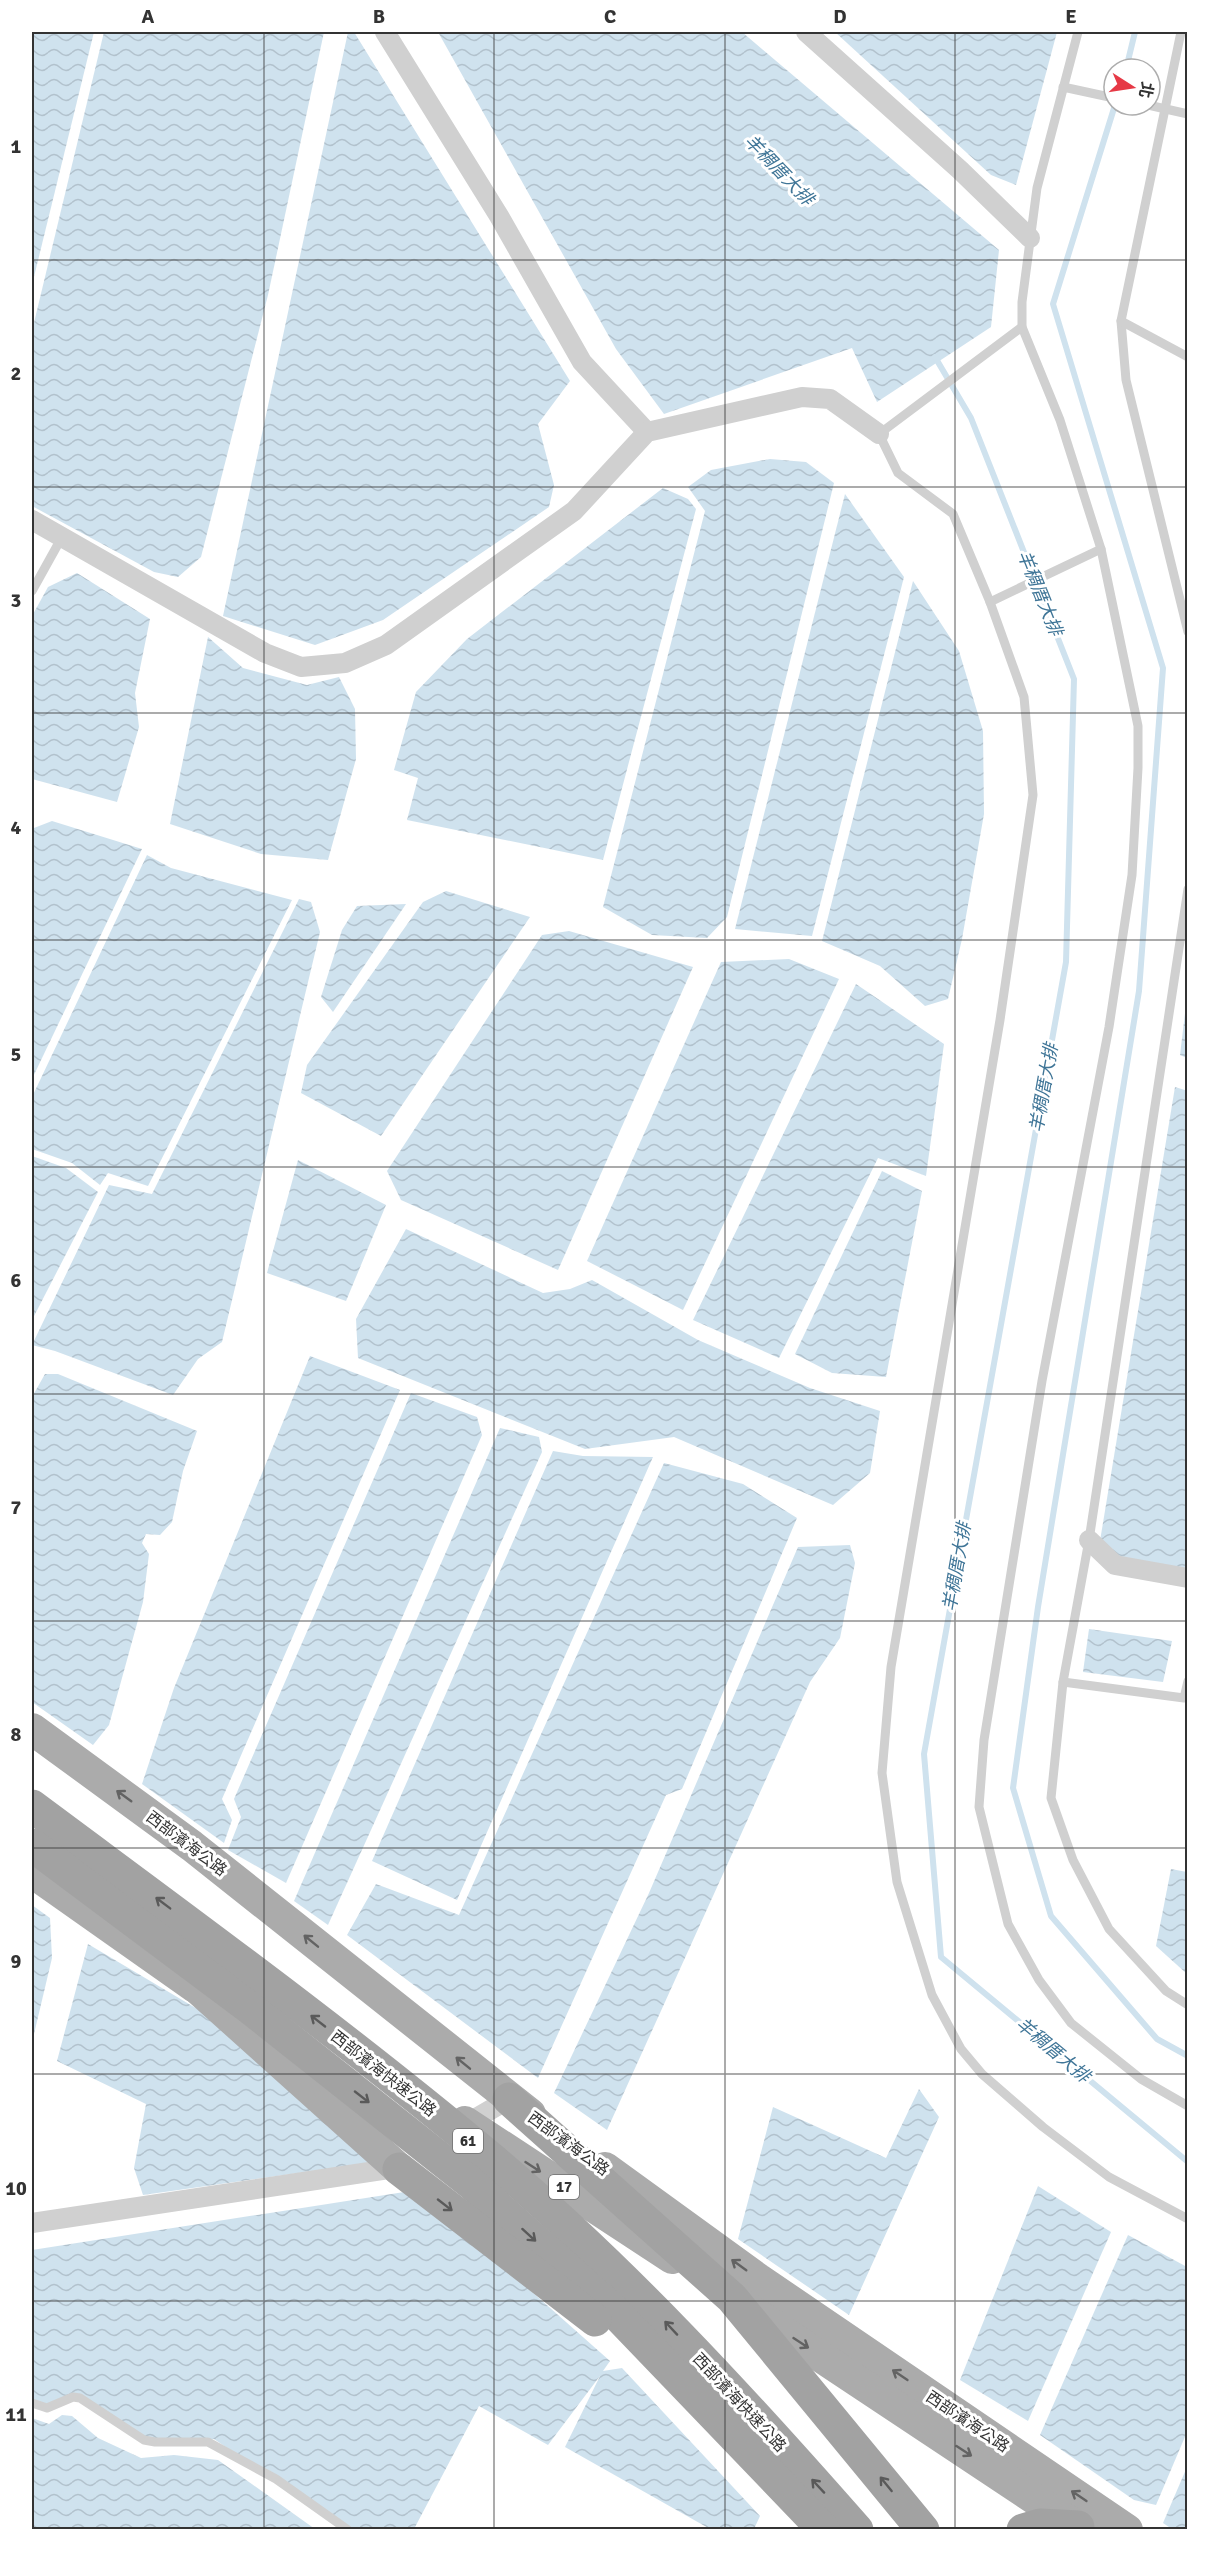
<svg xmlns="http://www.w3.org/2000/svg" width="1219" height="2561" font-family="Signika,'Noto Sans TC',sans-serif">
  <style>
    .water { fill: url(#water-waves) }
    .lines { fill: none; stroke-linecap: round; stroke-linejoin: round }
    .stream { stroke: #cfe2ee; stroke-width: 6 }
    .service { stroke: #d0d0d0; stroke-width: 9 }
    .minor { stroke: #d0d0d0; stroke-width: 20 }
    .primary { stroke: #ababab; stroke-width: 32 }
    .trunk { stroke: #a2a2a2; stroke-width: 33 }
    .oneway { stroke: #636363 }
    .oneway2 { stroke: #5a5a5a }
    .grid { fill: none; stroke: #333; stroke-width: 1.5; stroke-opacity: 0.55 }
    .labels { text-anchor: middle; stroke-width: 6; stroke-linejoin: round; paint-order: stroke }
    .shield { fill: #fff; stroke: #707070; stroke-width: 1.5 }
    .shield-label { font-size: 15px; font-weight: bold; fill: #333 }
    .street-label { font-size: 16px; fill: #333; stroke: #fff }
    .water-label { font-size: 18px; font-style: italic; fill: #3f7597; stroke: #fff }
    .neatline { fill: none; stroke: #333; stroke-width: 2 }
    .grid-label { font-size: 20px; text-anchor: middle; font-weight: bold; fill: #333 }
  </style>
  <defs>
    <pattern id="water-waves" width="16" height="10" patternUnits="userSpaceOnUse" patternTransform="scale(1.5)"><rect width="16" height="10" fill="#cfe2ee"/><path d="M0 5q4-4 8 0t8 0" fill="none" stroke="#b2c2cd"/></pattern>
  </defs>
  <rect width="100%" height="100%" fill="#fff"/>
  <g class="water">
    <polygon points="32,32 94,32 32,285"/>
    <polygon points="104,32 324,32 268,295 201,557 178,577 154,572 32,506 32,331"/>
    <polygon points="348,32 354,32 570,381 538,424 554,485 549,507 383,620 315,645 223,616"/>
    <polygon points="438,32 742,32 999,250 991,327 877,402 852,348 664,414 616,349"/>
    <polygon points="835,32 1057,32 1016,185 991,175"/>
    <polygon points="770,459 806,462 834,483 727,917 707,938 652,935 603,907 705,511 688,487 711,470"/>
    <polygon points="663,488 688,499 696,509 603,860 407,820 418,778 394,770 416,692 467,639"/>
    <polygon points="845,494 904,577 812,936 735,929"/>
    <polygon points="77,573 150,619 135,693 139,727 117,802 32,779 32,616 48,587"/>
    <polygon points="913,581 959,651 983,731 984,814 962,939 948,999 925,1006 880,966 822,941"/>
    <polygon points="208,637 243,668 307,685 339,677 355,709 356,759 328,860 261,854 170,824"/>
    <polygon points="52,821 142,849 32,1079 32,833 34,828"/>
    <polygon points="147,855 171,868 292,900 148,1186 108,1173 100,1185 72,1163 32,1149 32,1097"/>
    <polygon points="446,891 530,917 381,1136 301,1093 307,1065 423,902"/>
    <polygon points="299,899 311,902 320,932 222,1342 198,1359 173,1395 55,1351 32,1345 109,1185 152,1194"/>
    <polygon points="406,904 333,1012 321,997 342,930 357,906"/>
    <polygon points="569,931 693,967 558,1270 401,1200 387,1171 542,935"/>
    <polygon points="789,959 839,979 683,1310 587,1261 721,962"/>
    <polygon points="856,984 944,1044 926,1176 878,1158 779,1358 693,1320"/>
    <polygon points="1187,997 1187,1058 1180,1055"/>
    <polygon points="1175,1087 1188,1091 1187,1572 1117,1561 1100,1541"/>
    <polygon points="32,1156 66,1168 98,1192 32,1320"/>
    <polygon points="298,1160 386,1205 346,1301 267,1273"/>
    <polygon points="882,1171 922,1191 886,1377 832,1373 795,1354"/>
    <polygon points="406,1229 543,1293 570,1289 592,1280 698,1340 810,1388 880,1411 870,1473 833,1505 674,1437 585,1449 358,1358 356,1319"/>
    <polygon points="310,1356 400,1390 222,1799 232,1820 224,1843 142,1784 174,1688"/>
    <polygon points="45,1374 58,1374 197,1431 183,1471 172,1522 160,1535 146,1534 142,1543 149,1554 143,1602 109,1725 93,1745 32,1702 32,1397"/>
    <polygon points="411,1393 477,1417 482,1435 286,1883 228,1850 241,1817 234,1799"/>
    <polygon points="500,1428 539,1437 542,1452 328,1925 294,1901"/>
    <polygon points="553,1451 583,1456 653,1457 457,1900 372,1861"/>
    <polygon points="664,1463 743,1484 797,1518 682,1789 666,1795 538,2078 347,1935 376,1884 459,1915"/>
    <polygon points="850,1545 855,1563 840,1638 810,1682 607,2130 554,2093 649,1893 798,1547"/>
    <polygon points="1089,1629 1172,1641 1163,1682 1083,1672"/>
    <polygon points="1171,1869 1187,1872 1187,1974 1156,1946"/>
    <polygon points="32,1905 50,1918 52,1958 34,2034 32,2033"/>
    <polygon points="88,1944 199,2010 384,2161 143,2195 134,2168 146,2104 57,2061"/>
    <polygon points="919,2089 939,2117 849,2315 738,2239 773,2107 886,2158"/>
    <polygon points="1038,2186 1111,2232 1028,2421 960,2380"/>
    <polygon points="417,2190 610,2361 603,2371 622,2368 760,2516 754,2529 710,2529 565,2447 600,2376 548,2445 479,2406 414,2529 344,2529 214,2439 159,2445 70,2394 43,2408 32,2405 32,2250"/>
    <polygon points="1128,2235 1187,2267 1187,2432 1156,2505 1134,2500 1040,2435"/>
    <polygon points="62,2415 72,2416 98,2438 141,2458 174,2455 218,2460 315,2529 32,2529 32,2418 49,2424"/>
    <polygon points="1187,2467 1187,2529 1172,2529 1163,2523"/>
  </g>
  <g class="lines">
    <g class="stream">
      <polyline points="1126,69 1135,32"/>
      <polyline points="1115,105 1053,304 1163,668 1139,991 1038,1607 1013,1788 1051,1916 1157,2039 1188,2056"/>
      <polyline points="935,357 971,418 1074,679 1066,962 924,1754 941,1957 1188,2162"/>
    </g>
    <g class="service">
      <polyline points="1078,32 1037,188 1022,302 1022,327 1060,420 1101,549 1138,726 1138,768 1132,875 1109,1027 1042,1381 984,1740 979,1807 1008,1924 1039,1980 1071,2023 1141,2079 1188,2106"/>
      <polyline points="1181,32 1121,321 1126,380 1188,632"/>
      <polyline points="1063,87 1114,98"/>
      <polyline points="1148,105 1188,114"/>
      <polyline points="1121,321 1188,357"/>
      <polyline points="1022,327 879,434 898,473 953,514 990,602 1024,697 1033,795 1000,1020 891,1667 882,1773 897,1882 932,1995 961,2049 982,2074 1043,2127 1109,2177 1188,2219"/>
      <polyline points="32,591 62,537"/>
      <polyline points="990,602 1101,549"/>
      <polyline points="1188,889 1089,1540 1063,1682 1051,1798 1073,1860 1109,1929 1166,1991 1188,2005"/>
      <polyline points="1063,1682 1184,1698 1188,1681"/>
      <polyline points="32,2403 47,2408 73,2397 80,2398 144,2440 155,2442 208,2442 276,2479 348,2530"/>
    </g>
    <g class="minor">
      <polyline points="385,32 499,216 582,362 647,432"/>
      <polyline points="806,32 960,170 1030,238"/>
      <polyline points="32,520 265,653 301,667 345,663 386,645 574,511 647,432 802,397 830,399 879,434"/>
      <polyline points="1089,1540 1115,1565 1188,1578"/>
      <polyline points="461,2127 509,2099"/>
      <polyline points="32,2223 402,2167"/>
    </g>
    <g class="primary">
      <polyline points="32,1729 192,1846 530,2114"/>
      <polyline points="32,1872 195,1987"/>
      <polyline points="195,1986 399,2169"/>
      <polyline points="465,2122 672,2258"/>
      <polyline points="605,2168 758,2279 1127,2530"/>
      <polyline points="743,2305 1082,2530"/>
    </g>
    <g class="trunk">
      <path d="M32,1806C185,1920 341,2033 488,2156C622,2268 742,2399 857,2530"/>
      <polyline points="32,1845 250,2008 471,2183 610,2307 824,2530"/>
      <polyline points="509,2099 732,2298 923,2530"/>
      <polyline points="399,2169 595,2320"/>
      <polyline points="1023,2530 1040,2525 1078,2527"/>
    </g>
  </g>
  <defs><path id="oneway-shaft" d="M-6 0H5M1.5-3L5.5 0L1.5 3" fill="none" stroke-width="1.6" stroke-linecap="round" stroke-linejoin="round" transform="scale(1.5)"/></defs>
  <g class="oneway">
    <use href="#oneway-shaft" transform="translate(124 1796) rotate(-144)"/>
    <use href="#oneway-shaft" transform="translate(311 1941) rotate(-141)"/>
    <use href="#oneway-shaft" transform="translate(463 2063) rotate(-141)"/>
    <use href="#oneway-shaft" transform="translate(533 2167) rotate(33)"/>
    <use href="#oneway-shaft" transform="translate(739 2265) rotate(-144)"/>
    <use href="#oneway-shaft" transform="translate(801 2343) rotate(33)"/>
    <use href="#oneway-shaft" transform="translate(900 2375) rotate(-146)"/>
    <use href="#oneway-shaft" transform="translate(964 2451) rotate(33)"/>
    <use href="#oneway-shaft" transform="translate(1079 2496) rotate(-146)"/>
  </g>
  <g class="oneway2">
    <use href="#oneway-shaft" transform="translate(163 1903) rotate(-143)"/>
    <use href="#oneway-shaft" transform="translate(318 2021) rotate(-142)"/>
    <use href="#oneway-shaft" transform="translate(362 2097) rotate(38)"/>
    <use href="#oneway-shaft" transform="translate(445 2205) rotate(38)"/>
    <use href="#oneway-shaft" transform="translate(529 2235) rotate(42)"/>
    <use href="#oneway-shaft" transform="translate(671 2328) rotate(-133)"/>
    <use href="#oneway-shaft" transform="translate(886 2484) rotate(-129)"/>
    <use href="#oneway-shaft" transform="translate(818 2486) rotate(-133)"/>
  </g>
  <path class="grid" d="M264,32V2530M494,32V2530M725,32V2530M955,32V2530M32,260H1188M32,487H1188M32,713H1188M32,940H1188M32,1167H1188M32,1394H1188M32,1621H1188M32,1848H1188M32,2074H1188M32,2301H1188"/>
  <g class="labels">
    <g class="shield">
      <rect x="453" y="2129" width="30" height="24" rx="4.5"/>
      <rect x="549" y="2175" width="30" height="24" rx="4.5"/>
    </g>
    <g class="shield-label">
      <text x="468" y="2146">61</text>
      <text x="564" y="2192">17</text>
    </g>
    <g class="street-label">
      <text transform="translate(187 1843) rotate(37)" y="6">西部濱海公路</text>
      <text transform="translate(384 2073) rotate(38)" y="6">西部濱海快速公路</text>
      <text transform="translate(569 2143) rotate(36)" y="6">西部濱海公路</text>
      <text transform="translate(740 2402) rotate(47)" y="6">西部濱海快速公路</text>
      <text transform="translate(968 2421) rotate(34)" y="6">西部濱海公路</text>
    </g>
    <g class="water-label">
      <text transform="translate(779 170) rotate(46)" y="6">羊稠厝大排</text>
      <text transform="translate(1040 593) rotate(68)" y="6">羊稠厝大排</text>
      <text transform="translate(1044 1088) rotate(-80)" y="6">羊稠厝大排</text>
      <text transform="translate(957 1567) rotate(-80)" y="6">羊稠厝大排</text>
      <text transform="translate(1053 2050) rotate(40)" y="6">羊稠厝大排</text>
    </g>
  </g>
  <rect width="1219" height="2561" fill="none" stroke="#ffffff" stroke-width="66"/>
  <g transform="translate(1132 87) rotate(102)"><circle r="28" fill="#ffffff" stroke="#adadad" stroke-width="1.5"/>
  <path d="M0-4.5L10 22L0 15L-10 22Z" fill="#e63946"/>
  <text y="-9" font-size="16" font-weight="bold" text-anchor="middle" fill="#333333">北</text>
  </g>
  <rect x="33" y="33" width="1153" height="2495" class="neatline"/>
  <g class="grid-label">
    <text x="148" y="23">A</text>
    <text x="379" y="23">B</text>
    <text x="610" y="23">C</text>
    <text x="840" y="23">D</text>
    <text x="1071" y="23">E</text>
    <text x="16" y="153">1</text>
    <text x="16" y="380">2</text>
    <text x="16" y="607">3</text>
    <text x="16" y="834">4</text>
    <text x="16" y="1061">5</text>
    <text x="16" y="1287">6</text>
    <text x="16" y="1514">7</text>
    <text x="16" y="1741">8</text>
    <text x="16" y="1968">9</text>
    <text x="16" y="2195">10</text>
    <text x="16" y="2421">11</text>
  </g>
</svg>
